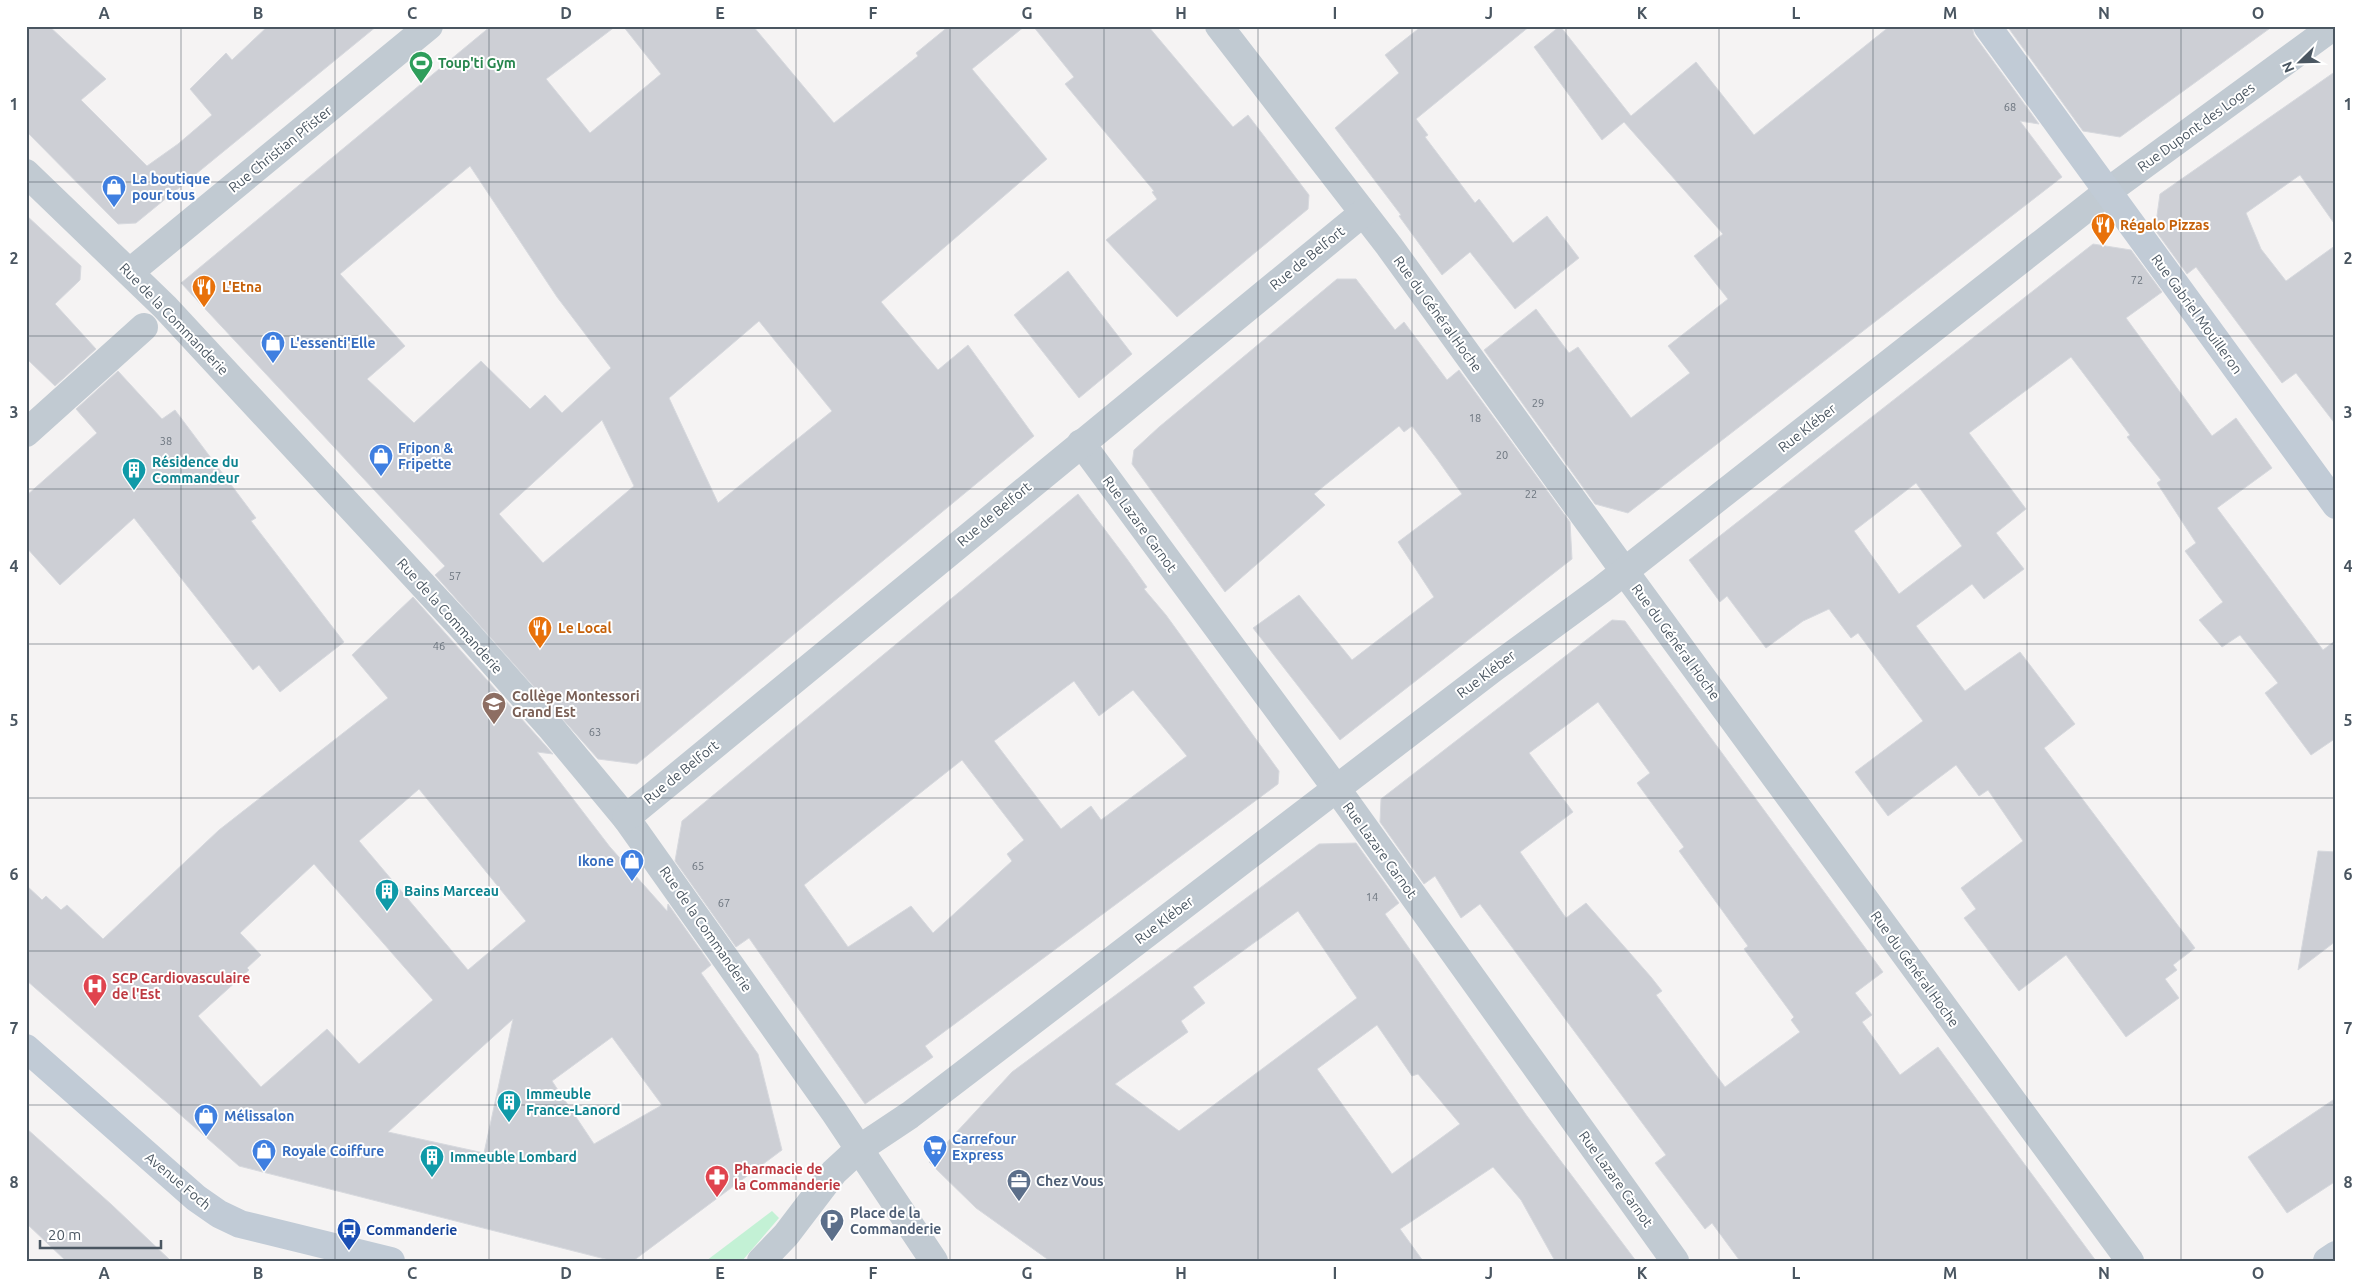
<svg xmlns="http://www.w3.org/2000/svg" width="2362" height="1287" font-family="Ubuntu,sans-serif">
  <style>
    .green { fill: #c3f1d5 }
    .building { fill: #cdcfd5; stroke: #d7d9de; fill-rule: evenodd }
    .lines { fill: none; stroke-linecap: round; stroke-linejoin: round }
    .street { stroke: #c1cad2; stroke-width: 28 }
    .secondary { stroke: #c1cbd6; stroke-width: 28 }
    .grid { fill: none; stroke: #4a5661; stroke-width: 1; stroke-opacity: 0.55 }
    .labels { text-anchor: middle; stroke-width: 4; stroke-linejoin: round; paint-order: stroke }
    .number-label { font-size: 11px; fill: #6b747e }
    .leisure-label { font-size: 14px; font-weight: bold; fill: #27864d; stroke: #fff; text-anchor: start }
    .street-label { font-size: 14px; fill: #4a5661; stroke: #fff }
    .shop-label { font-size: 14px; font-weight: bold; fill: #366cbe; stroke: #fff; text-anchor: start }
    .food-label { font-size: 14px; font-weight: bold; fill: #c56008; stroke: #fff; text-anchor: start }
    .culture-label { font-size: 14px; font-weight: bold; fill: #0d838f; stroke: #fff; text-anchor: start }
    .education-label { font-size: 14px; font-weight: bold; fill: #785e54; stroke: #fff; text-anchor: start }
    .health-label { font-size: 14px; font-weight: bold; fill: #be3a42; stroke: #fff; text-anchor: start }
    .service-label { font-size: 14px; font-weight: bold; fill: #4e5e75; stroke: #fff; text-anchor: start }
    .transit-label { font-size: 14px; font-weight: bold; fill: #164399; stroke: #fff; text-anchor: start }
    .neatline { fill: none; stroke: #4a5661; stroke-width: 2 }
    .grid-label { font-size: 16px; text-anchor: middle; font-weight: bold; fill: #4a5661 }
  </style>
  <rect width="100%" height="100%" fill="#f5f3f3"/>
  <polygon class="green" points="772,1211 779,1218 742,1261 706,1261"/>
  <g class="building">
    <polygon points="26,26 49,26 106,79 81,100 147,166 178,144 212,115 190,89 226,53 232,60 268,26 377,26 136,223 118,224 26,131"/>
    <path d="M491,26H616L546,79L590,133L661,74L623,26H753L834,123L918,56L916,53L949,26H1025L972,69L1047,159L881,302L938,370L968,345L1034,436L637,764L598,759L435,575L445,566L181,283ZM470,166L557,297L611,368L562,413L545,395L530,409L481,361L414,423L367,379L405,346L340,274ZM759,321L832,411L718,503L669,398ZM602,420L634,486L543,563L499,514Z"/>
    <polygon points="1033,26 1148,26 1233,127 1248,115 1309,195 1308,209 1177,317 1106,240 1157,199 1152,192 1154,191 1065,84 1074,77"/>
    <polygon points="1422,26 1530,26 1416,119 1428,135 1425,137 1475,203 1479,199 1513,243 1547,216 1579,258 1515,309 1470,252 1442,275 1399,216 1401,215 1335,128 1399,73 1385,55"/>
    <polygon points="1560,26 1631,116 1696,62 1754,135 1890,26 1972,26 1974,35 2039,124 2020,121 2062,177 1628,513 1595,504 1484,350 1536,309 1569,353 1578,347 1631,418 1690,373 1668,346 1728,299 1694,256 1723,234 1624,122 1602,140 1534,47"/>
    <polygon points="2007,26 2273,26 2120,137 2083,131"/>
    <polygon points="2336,71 2336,226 2300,175 2246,213 2261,249 2286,281 2336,245 2336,425 2296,373 2282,383 2196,267 2187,274 2155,230 2160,194"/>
    <polygon points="26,215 81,266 80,280 55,304 96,349 55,386 26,358"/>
    <path d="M2093,244L2131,250L2162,292L2126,318L2212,436L2236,418L2272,468L2217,508L2323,650L2336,640V738L2311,755L2265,693L2278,683L2240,635L2222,647L2199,620L2223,602L2185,551L2196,543L2157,483L2161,480L2127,437L2130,435L2071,357L1969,433L2026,509L1996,533L2024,569L1984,599L1972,584L1916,626L1965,691L2020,652L2075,724L2044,748L2195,948L2173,965L2177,970L2165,979L2179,998L2126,1037L2066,955L2019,991L1964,918L1976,909L1961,888L2023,841L1988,790L1979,796L1956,765L1888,816L1855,772L1923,721L1858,633L1851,638L1829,609L1803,621L1766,648L1727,596L1720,602L1689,560ZM1916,483L1962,546L1899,594L1854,531Z"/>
    <polygon points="1068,271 1132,354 1079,398 1014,315"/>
    <polygon points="1337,279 1356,279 1395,330 1404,322 1447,380 1459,370 1570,522 1572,559 1340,740 1253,628 1299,595 1352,660 1434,597 1398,542 1462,494 1437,459 1412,426 1404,432 1399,426 1314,494 1325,505 1225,592 1132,464 1134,450 1159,427"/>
    <polygon points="118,371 162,419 175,410 256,518 251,521 344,642 280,692 259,665 253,670 134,518 60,585 26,547 26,496 97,433 76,409"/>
    <path d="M1078,494L1127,559L1147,587L1144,589L1166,615L1279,771L1278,784L925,1046L933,1057L865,1104L749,938L736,947L675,861L682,821ZM1074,681L1099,716L1133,690L1187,756L1101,820L1091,806L1061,829L994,741ZM962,760L1024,840L1007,854L1012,861L933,933L911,906L848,947L804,885Z"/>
    <path d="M413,597L553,754L537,752L610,847L667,911L668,904L711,965L701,973L758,1054L782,1150L633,1261H613L239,1166L26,980V885L42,900L46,896L61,910L67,905L103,939L219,830L388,698L352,655ZM419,789L526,921L468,970L359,841ZM314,864L433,1000L359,1064L327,1029L261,1087L198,1016L249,970L247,968L261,955L240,933ZM513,1019L484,1153L388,1132ZM612,1037L662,1105L594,1144L552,1081Z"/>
    <path d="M1612,620L1625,621L1883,972L1855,993L1872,1015L1862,1022L1900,1075L1938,1047L2096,1261H1740L1712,1223L1705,1229L1655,1163L1666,1155L1480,904L1461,918L1435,876L1424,884L1380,822L1381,799ZM1598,702L1650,773L1637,783L1684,847L1679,851L1748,946L1744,949L1794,1017L1791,1020L1800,1032L1725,1087L1656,995L1662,991L1651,977L1586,903L1566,918L1520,852L1573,812L1529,753Z"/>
    <path d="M1356,843L1399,903L1385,914L1527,1116L1636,1261H1555L1521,1200L1493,1167L1400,1229L1423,1261H1050L976,1208L929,1162L1012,1072L1319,844ZM1298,911L1357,998L1179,1131L1115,1084L1188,1032L1181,1021L1205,1003L1193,987ZM1377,1025L1412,1076L1418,1074L1460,1124L1392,1174L1317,1069Z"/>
    <polygon points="2318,851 2336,852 2336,941 2298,970"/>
    <polygon points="2336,1098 2336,1181 2287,1213 2248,1157"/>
    <polygon points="26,1128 112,1205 171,1261 66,1261 26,1223"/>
  </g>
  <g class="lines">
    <g class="street">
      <polyline points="1219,26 1389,246 1630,579 2130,1261"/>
      <polyline points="26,173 165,307 459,624 552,729 626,818 835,1113 934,1261"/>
      <polyline points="130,272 429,26"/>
      <polyline points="26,433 144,327"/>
      <polyline points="1081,443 1344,799 1675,1261"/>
      <polyline points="626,818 1363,213"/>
      <polyline points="761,1261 786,1235 834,1172 859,1149 910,1115 1494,668 1602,589 2107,192 2334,26"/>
    </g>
    <g class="secondary">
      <polyline points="1987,26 2336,505"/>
      <polyline points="26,1048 196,1198 219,1214 240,1224 391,1261"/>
      <polyline points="2327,1261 2336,1255"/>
    </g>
  </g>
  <path class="grid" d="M181,26V1261M335,26V1261M489,26V1261M643,26V1261M796,26V1261M950,26V1261M1104,26V1261M1258,26V1261M1412,26V1261M1566,26V1261M1719,26V1261M1873,26V1261M2027,26V1261M2181,26V1261M26,182H2336M26,336H2336M26,489H2336M26,644H2336M26,798H2336M26,951H2336M26,1105H2336"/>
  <defs>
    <symbol id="stadium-pin" viewBox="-11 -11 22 30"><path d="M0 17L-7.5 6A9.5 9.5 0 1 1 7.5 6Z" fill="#2e9e5b" stroke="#fff"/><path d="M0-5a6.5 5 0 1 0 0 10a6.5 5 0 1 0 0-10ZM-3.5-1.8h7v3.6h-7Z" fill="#fff"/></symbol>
    <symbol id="shop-pin" viewBox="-11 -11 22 30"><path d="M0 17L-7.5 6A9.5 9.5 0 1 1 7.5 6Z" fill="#3f7fe0" stroke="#fff"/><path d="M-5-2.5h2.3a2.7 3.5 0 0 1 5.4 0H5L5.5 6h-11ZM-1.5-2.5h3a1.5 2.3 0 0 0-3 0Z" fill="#fff"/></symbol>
    <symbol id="restaurant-pin" viewBox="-11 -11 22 30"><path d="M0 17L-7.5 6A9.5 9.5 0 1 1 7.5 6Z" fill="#e8710a" stroke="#fff"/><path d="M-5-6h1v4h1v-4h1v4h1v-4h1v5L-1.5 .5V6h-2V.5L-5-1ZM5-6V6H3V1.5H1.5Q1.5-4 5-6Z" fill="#fff"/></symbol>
    <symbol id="building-pin" viewBox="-11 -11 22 30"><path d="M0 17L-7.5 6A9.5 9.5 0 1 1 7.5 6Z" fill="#0f9aa8" stroke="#fff"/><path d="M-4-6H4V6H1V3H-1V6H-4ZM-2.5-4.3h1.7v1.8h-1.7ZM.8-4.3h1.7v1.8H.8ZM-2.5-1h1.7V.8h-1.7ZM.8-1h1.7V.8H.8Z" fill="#fff"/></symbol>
    <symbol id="school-pin" viewBox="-11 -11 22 30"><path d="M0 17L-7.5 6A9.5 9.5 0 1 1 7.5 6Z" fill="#8d6e63" stroke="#fff"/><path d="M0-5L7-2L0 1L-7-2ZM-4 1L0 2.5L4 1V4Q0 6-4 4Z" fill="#fff"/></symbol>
    <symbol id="hospital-pin" viewBox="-11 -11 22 30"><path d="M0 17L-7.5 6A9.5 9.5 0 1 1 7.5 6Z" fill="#e0444e" stroke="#fff"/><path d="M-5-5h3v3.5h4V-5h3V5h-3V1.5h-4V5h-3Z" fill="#fff"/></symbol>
    <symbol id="supermarket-pin" viewBox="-11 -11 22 30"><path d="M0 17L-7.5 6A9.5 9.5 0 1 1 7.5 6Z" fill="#3f7fe0" stroke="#fff"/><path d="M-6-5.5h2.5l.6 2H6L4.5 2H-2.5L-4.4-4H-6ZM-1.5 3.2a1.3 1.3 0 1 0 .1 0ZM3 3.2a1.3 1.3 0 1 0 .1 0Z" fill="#fff"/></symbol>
    <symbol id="pharmacy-pin" viewBox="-11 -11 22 30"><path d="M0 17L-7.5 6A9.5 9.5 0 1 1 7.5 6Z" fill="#e0444e" stroke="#fff"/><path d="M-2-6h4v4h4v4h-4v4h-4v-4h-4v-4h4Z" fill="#fff"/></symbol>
    <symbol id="office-pin" viewBox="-11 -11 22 30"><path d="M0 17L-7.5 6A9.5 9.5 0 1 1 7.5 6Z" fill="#5c6f8a" stroke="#fff"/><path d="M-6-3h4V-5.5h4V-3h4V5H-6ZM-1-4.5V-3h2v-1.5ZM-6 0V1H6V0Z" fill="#fff"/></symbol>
    <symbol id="parking-pin" viewBox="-11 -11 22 30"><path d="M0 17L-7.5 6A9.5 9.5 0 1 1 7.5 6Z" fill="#5c6f8a" stroke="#fff"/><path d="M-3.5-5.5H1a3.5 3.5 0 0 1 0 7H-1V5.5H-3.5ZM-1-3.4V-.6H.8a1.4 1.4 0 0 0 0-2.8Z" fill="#fff"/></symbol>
    <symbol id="bus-pin" viewBox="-11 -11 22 30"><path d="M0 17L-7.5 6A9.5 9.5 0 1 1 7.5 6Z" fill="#1a4fb4" stroke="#fff"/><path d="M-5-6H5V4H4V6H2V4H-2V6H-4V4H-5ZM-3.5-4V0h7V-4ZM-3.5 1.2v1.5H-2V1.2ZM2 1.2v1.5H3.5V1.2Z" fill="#fff"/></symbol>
  </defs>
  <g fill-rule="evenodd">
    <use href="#stadium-pin" x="407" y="49" width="28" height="38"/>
    <use href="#shop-pin" x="100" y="173" width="28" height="38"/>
    <use href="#restaurant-pin" x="2089" y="211" width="28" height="38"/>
    <use href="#restaurant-pin" x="190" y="273" width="28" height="38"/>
    <use href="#shop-pin" x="259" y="329" width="28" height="38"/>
    <use href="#shop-pin" x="367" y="442" width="28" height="38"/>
    <use href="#building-pin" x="120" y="456" width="28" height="38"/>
    <use href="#restaurant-pin" x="526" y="614" width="28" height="38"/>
    <use href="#school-pin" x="480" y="690" width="28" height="38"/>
    <use href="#shop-pin" x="618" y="847" width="28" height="38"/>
    <use href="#building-pin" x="373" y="877" width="28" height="38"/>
    <use href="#hospital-pin" x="81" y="972" width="28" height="38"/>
    <use href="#building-pin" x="495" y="1088" width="28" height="38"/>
    <use href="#shop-pin" x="192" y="1102" width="28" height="38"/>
    <use href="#supermarket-pin" x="921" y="1133" width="28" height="38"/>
    <use href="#shop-pin" x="250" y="1137" width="28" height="38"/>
    <use href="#building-pin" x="418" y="1143" width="28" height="38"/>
    <use href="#pharmacy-pin" x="703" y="1163" width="28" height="38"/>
    <use href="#office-pin" x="1005" y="1167" width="28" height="38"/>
    <use href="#parking-pin" x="818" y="1207" width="28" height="38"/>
    <use href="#bus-pin" x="335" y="1216" width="28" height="38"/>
  </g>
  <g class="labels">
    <g class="number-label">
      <text x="2010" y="111">68</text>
      <text x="2137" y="284">72</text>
      <text x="1538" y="407">29</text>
      <text x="1475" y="422">18</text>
      <text x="166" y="445">38</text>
      <text x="1502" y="459">20</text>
      <text x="1531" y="498">22</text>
      <text x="455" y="580">57</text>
      <text x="439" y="650">46</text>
      <text x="595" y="736">63</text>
      <text x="698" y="870">65</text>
      <text x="1372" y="901">14</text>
      <text x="724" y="907">67</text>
    </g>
    <g class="leisure-label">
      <text x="438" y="68">Toup'ti Gym</text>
    </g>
    <g class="street-label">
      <text transform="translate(2196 127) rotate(-36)" y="5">Rue Dupont des Loges</text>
      <text transform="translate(280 149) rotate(-39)" y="5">Rue Christian Pfister</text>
      <text transform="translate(1307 258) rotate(-39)" y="5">Rue de Belfort</text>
      <text transform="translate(1438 314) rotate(54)" y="5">Rue du Général Hoche</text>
      <text transform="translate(2197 314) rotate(54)" y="5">Rue Gabriel Mouilleron</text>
      <text transform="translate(174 319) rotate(46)" y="5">Rue de la Commanderie</text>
      <text transform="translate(1807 428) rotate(-38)" y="5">Rue Kléber</text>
      <text transform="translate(994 514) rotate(-40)" y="5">Rue de Belfort</text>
      <text transform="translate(1140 524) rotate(54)" y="5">Rue Lazare Carnot</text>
      <text transform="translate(450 616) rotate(48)" y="5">Rue de la Commanderie</text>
      <text transform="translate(1676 642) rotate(54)" y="5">Rue du Général Hoche</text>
      <text transform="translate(1486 674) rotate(-37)" y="5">Rue Kléber</text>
      <text transform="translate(681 772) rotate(-39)" y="5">Rue de Belfort</text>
      <text transform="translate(1380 850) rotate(54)" y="5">Rue Lazare Carnot</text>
      <text transform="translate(1164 920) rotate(-37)" y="5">Rue Kléber</text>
      <text transform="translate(706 929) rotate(55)" y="5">Rue de la Commanderie</text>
      <text transform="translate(1915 969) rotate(54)" y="5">Rue du Général Hoche</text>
      <text transform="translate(1616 1179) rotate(54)" y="5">Rue Lazare Carnot</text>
      <text transform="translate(178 1181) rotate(40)" y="5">Avenue Foch</text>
    </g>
    <g class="shop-label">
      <text x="132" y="184">La boutique<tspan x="132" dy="16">pour tous</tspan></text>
      <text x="290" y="348">L'essenti'Elle</text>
      <text x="398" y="453">Fripon &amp;<tspan x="398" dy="16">Fripette</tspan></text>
      <text x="614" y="866" text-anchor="end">Ikone</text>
      <text x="224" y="1121">Mélissalon</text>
      <text x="952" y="1144">Carrefour<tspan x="952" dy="16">Express</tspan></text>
      <text x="282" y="1156">Royale Coiffure</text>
    </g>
    <g class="food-label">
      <text x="2120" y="230">Régalo Pizzas</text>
      <text x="222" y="292">L'Etna</text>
      <text x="558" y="633">Le Local</text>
    </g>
    <g class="culture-label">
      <text x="152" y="467">Résidence du<tspan x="152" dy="16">Commandeur</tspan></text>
      <text x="404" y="896">Bains Marceau</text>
      <text x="526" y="1099">Immeuble<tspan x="526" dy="16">France-Lanord</tspan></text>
      <text x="450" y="1162">Immeuble Lombard</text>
    </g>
    <g class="education-label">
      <text x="512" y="701">Collège Montessori<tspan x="512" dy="16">Grand Est</tspan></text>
    </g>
    <g class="health-label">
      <text x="112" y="983">SCP Cardiovasculaire<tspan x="112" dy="16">de l'Est</tspan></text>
      <text x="734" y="1174">Pharmacie de<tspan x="734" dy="16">la Commanderie</tspan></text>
    </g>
    <g class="service-label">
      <text x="1036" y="1186">Chez Vous</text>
      <text x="850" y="1218">Place de la<tspan x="850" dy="16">Commanderie</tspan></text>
    </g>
    <g class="transit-label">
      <text x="366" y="1235">Commanderie</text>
    </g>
  </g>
  <rect width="2362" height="1287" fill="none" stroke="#ffffff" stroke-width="55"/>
  <g transform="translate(2300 62) rotate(247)" stroke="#ffffff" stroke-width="4" paint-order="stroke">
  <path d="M0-4L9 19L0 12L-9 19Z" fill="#4a5661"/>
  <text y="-8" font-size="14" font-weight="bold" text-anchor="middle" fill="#4a5661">N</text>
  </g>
  <path d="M40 1240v8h121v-8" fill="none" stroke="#4a5661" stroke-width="2.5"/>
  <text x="48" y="1240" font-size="15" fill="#4a5661" stroke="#ffffff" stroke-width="4" paint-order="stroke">20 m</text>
  <rect x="28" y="28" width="2306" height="1232" class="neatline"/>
  <g class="grid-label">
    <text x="104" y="19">A</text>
    <text x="258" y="19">B</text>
    <text x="412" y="19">C</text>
    <text x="566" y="19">D</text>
    <text x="720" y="19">E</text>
    <text x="873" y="19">F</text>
    <text x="1027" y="19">G</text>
    <text x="1181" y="19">H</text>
    <text x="1335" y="19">I</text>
    <text x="1489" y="19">J</text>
    <text x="1642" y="19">K</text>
    <text x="1796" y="19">L</text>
    <text x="1950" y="19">M</text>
    <text x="2104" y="19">N</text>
    <text x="2258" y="19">O</text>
    <text x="14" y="110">1</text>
    <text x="2348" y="110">1</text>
    <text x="14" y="264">2</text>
    <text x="2348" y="264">2</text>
    <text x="14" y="418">3</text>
    <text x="2348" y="418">3</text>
    <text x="14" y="572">4</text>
    <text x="2348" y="572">4</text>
    <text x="14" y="726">5</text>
    <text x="2348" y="726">5</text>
    <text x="14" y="880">6</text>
    <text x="2348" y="880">6</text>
    <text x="14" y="1034">7</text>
    <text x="2348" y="1034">7</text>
    <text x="14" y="1188">8</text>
    <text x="2348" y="1188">8</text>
    <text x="104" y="1279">A</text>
    <text x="258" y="1279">B</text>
    <text x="412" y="1279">C</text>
    <text x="566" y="1279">D</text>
    <text x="720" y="1279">E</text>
    <text x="873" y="1279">F</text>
    <text x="1027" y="1279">G</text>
    <text x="1181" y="1279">H</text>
    <text x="1335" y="1279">I</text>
    <text x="1489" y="1279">J</text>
    <text x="1642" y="1279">K</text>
    <text x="1796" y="1279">L</text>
    <text x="1950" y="1279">M</text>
    <text x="2104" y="1279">N</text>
    <text x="2258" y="1279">O</text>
  </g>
</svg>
